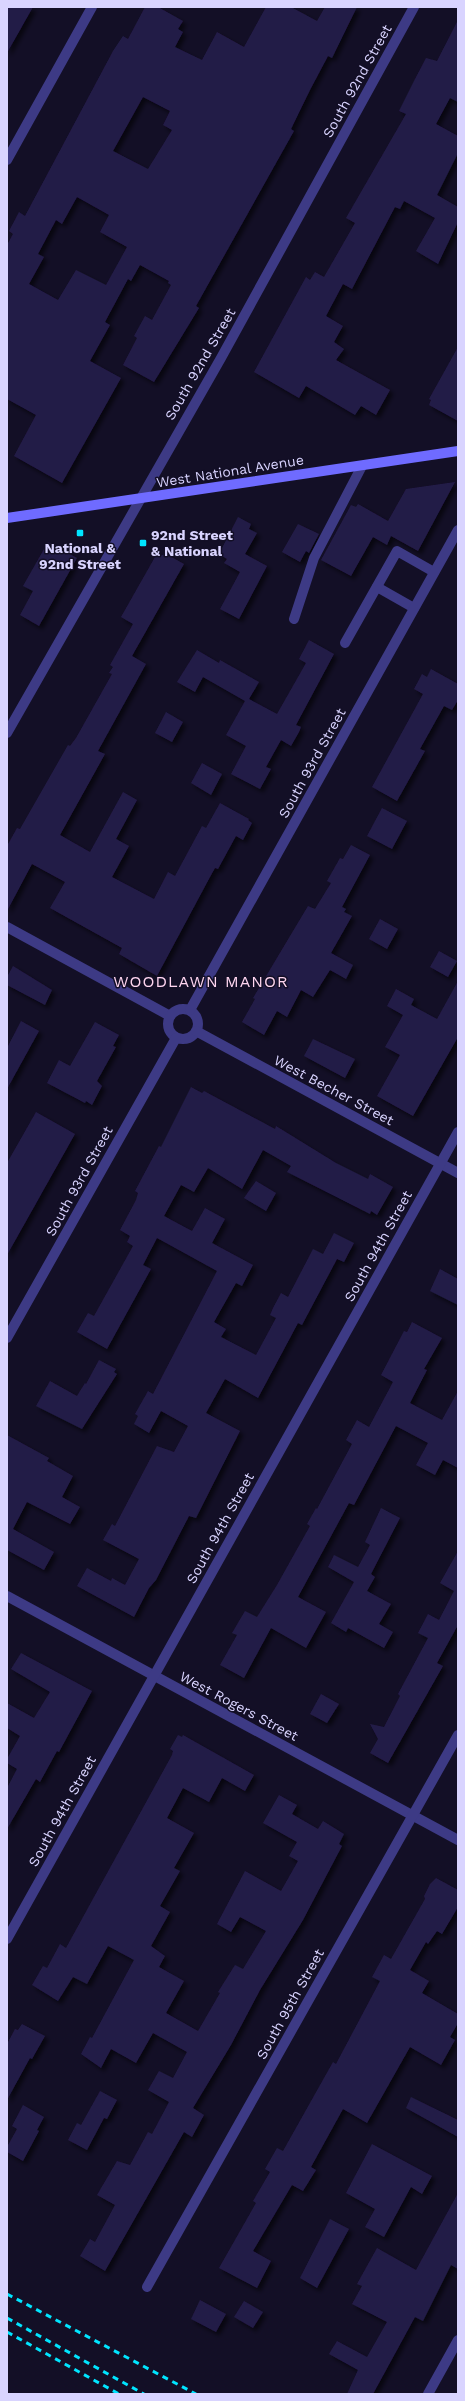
<svg xmlns="http://www.w3.org/2000/svg" width="465" height="2401" font-family="'Work Sans',sans-serif">
  <style>
    .building { fill: #241b47; fill-rule: evenodd; filter: url(#shadow) }
    .lines { fill: none; stroke-linecap: round; stroke-linejoin: round }
    .service { stroke: #3d3a85; stroke-width: 10 }
    .minor { stroke: #3d3a85; stroke-width: 10 }
    .tertiary { stroke: #3d3a85; stroke-width: 10 }
    .secondary { stroke: #6f6bff; stroke-width: 10 }
    .rail { stroke: #00e5ff; stroke-width: 3; stroke-dasharray: 6 5; stroke-linecap: butt }
    .poi-dot { fill: #00e5ff; stroke: #130f26; stroke-width: 1.5 }
    .labels { text-anchor: middle; stroke-width: 3; stroke-linejoin: round; paint-order: stroke }
    .street-label { font-size: 14px; fill: #d9d4ff; stroke: #130f26 }
    .poi-label { font-size: 14px; font-weight: bold; fill: #d9d4ff; stroke: #130f26; text-anchor: start }
    .quarter-label { font-size: 16px; letter-spacing: 1px; fill: #ffd6f0; stroke: #130f26 }
  </style>
  <defs>
    <filter id="shadow"><feDropShadow dx="3.5" dy="3.5" stdDeviation="2" flood-color="#0009"/></filter>
  </defs>
  <rect width="100%" height="100%" fill="#130f26"/>
  <g class="building">
    <polygon points="7,7 33,7 7,53"/>
    <path d="M145,7H158L183,21L178,29L183,32L175,47L202,60L217,32L244,47L266,7H291L317,21L325,7H357L332,58L328,56L310,90L291,129L294,131L196,306L199,308L154,382L123,365L137,338L134,336L145,316L152,320L171,285L168,283L169,281L140,265L131,281L128,279L105,322L110,325L90,361L121,378L62,483L14,456L36,415L7,399V245L13,234L9,231L19,212L25,216L113,51L123,36L128,39ZM143,97L170,111L163,125L172,130L148,169L113,151ZM77,197L109,215L100,232L127,247L106,285L76,270L58,300L29,284L44,257L38,254L56,220L62,224Z"/>
    <polygon points="458,20 458,102 450,98 436,124 458,136 458,153 437,195 458,207 458,222 438,264 416,251 435,218 404,201 400,209 395,207 352,289 343,284 326,316 343,326 334,342 344,349 336,360 390,390 376,415 361,406 355,415 306,386 299,398 254,372 306,277 310,280 315,272 324,277 355,223 346,218 406,114 399,111 415,79 426,58 437,61"/>
    <polygon points="458,347 458,421 429,405 431,400 429,399"/>
    <polygon points="455,482 418,551 391,536 387,545 373,537 351,576 321,560 351,505 356,507 358,504 388,521 406,489"/>
    <polygon points="238,517 251,524 249,529 257,533 245,554 267,566 239,619 220,609 240,572 224,563 227,559 219,554"/>
    <polygon points="298,524 319,534 309,553 306,551 300,562 282,552"/>
    <polygon points="48,542 77,558 39,626 20,615 33,591 23,586"/>
    <polygon points="166,554 184,564 132,656 146,664 98,751 105,754 60,835 90,852 123,792 137,800 116,839 129,846 112,877 154,899 168,872 175,876 202,826 206,828 220,803 249,819 248,820 252,823 243,840 236,836 218,869 215,868 210,877 157,976 119,954 122,948 50,908 65,882 32,864 7,911 7,846 17,828 20,829 68,745 70,746 76,738 112,674 109,673 113,667 110,665 133,624 121,617 155,557"/>
    <polygon points="309,640 334,654 296,725 301,727 299,732 291,746 281,740 266,767 271,769 260,789 231,774 246,746 226,735 245,701 203,677 195,692 177,682 197,650 219,663 220,660 259,682 249,699 277,714 306,663 299,659"/>
    <polygon points="431,669 458,684 458,700 452,710 444,706 420,749 425,751 397,801 372,787 423,694 414,689 422,674 427,677"/>
    <polygon points="166,712 183,722 172,742 155,733"/>
    <polygon points="202,763 222,774 211,795 191,783"/>
    <polygon points="382,808 407,821 392,849 367,836"/>
    <polygon points="351,845 370,855 342,907 346,909 344,912 352,916 331,953 353,965 346,979 330,970 313,997 301,990 287,1017 277,1011 264,1035 242,1022 255,999 253,998 308,906 315,909 331,883 327,881 340,858 343,859"/>
    <polygon points="380,919 398,929 387,949 369,939"/>
    <polygon points="439,951 457,961 448,977 430,967"/>
    <polygon points="13,966 52,990 45,1005 7,985 7,977"/>
    <polygon points="458,981 458,1037 413,1116 377,1096 400,1055 385,1047 403,1015 387,1006 396,989 414,999 411,1005 437,1019"/>
    <polygon points="21,1021 39,1031 7,1089 7,1048"/>
    <polygon points="95,1022 119,1035 113,1046 116,1047 97,1081 102,1086 92,1105 86,1101 85,1103 47,1083 59,1060 70,1066"/>
    <polygon points="313,1039 355,1059 345,1078 304,1056"/>
    <polygon points="191,1087 202,1093 204,1091 275,1129 276,1126 336,1163 368,1179 370,1174 393,1187 377,1215 371,1211 370,1214 287,1172 291,1166 263,1150 242,1189 208,1168 194,1192 181,1185 164,1216 192,1231 205,1208 225,1219 212,1243 253,1265 242,1286 236,1283 214,1322 226,1329 221,1337 256,1355 276,1318 270,1315 273,1308 281,1293 288,1297 313,1249 323,1254 334,1233 354,1243 344,1262 337,1259 302,1325 298,1323 258,1398 225,1379 206,1413 240,1431 196,1518 189,1516 156,1580 149,1588 134,1617 77,1586 87,1568 111,1581 112,1578 125,1585 139,1559 103,1540 112,1524 115,1526 157,1446 174,1452 188,1426 161,1411 149,1433 134,1424 138,1416 135,1414 148,1391 153,1394 217,1271 157,1238 143,1265 151,1269 107,1349 77,1332 88,1313 94,1316 133,1246 127,1242 130,1236 120,1230 136,1200 138,1193 135,1191 159,1146 161,1147"/>
    <polygon points="36,1112 75,1134 7,1255 7,1163"/>
    <polygon points="256,1181 276,1193 266,1211 244,1198"/>
    <polygon points="440,1269 458,1279 458,1305 430,1291"/>
    <polygon points="412,1322 442,1338 424,1369 427,1370 410,1403 442,1420 458,1391 458,1468 443,1460 435,1475 416,1465 428,1443 396,1426 354,1505 349,1503 298,1597 326,1612 306,1648 271,1628 244,1678 220,1665 237,1635 232,1633 245,1611 257,1617 277,1585 310,1526 307,1524 316,1508 317,1509 352,1444 346,1440 357,1420 369,1427 393,1382 381,1375 404,1331 407,1332"/>
    <polygon points="99,1360 116,1369 114,1372 117,1374 82,1429 36,1406 50,1381 77,1396 85,1383 86,1384"/>
    <polygon points="7,1435 49,1458 47,1461 73,1476 62,1497 80,1507 70,1524 27,1502 13,1529 54,1552 44,1570 7,1550"/>
    <polygon points="381,1508 400,1518 371,1574 375,1577 367,1591 391,1604 379,1624 393,1632 384,1648 348,1628 346,1632 331,1623 354,1582 328,1567 334,1555 358,1567 370,1545 365,1542"/>
    <polygon points="458,1551 458,1625 437,1663 443,1666 388,1763 370,1753 378,1739 370,1724 384,1727 400,1696 398,1694 428,1638 418,1633 428,1614 439,1620 454,1591 440,1583"/>
    <polygon points="21,1653 92,1691 59,1752 57,1751 40,1782 36,1779 7,1829 7,1788 17,1769 7,1763 7,1759 20,1736 7,1728 7,1703 34,1718 50,1692 11,1669"/>
    <polygon points="321,1694 339,1704 327,1723 310,1714"/>
    <polygon points="178,1735 182,1737 183,1735 254,1775 245,1791 222,1778 209,1802 183,1788 167,1818 194,1833 174,1868 180,1871 160,1906 170,1912 151,1946 165,1956 159,1967 184,1981 166,2013 198,2031 220,1993 218,1992 235,1965 243,1969 266,1931 240,1917 231,1932 217,1924 245,1871 281,1891 298,1861 289,1856 297,1842 263,1823 279,1795 297,1805 292,1814 318,1829 323,1821 344,1834 339,1844 342,1846 303,1920 260,1990 231,2045 193,2108 204,2115 192,2137 184,2132 105,2271 80,2256 90,2239 95,2242 115,2205 97,2195 117,2161 130,2165 148,2132 152,2134 169,2102 148,2090 159,2071 173,2078 187,2052 153,2033 136,2063 111,2049 101,2068 81,2054 90,2037 92,2038 134,1960 108,1946 87,1984 73,1977 58,2001 32,1985 43,1966 47,1968 60,1944 66,1948 172,1755 173,1751 170,1749"/>
    <polygon points="436,1878 458,1890 458,1907 442,1934 437,1931 428,1944 426,1942 410,1970 429,1981 422,1993 458,2014 458,2023 450,2037 455,2040 441,2065 410,2047 367,2123 343,2109 311,2167 316,2170 303,2191 292,2185 253,2251 271,2261 257,2288 219,2268 256,2203 253,2201 270,2172 265,2169 277,2148 283,2151 333,2062 336,2064 380,1981 372,1977 384,1955 391,1959 425,1899 424,1896 430,1884"/>
    <polygon points="22,2024 45,2036 32,2059 30,2058 7,2100 7,2044 15,2029 18,2030"/>
    <polygon points="100,2091 117,2100 107,2119 104,2118 87,2150 68,2140 77,2123 81,2125"/>
    <polygon points="411,2097 458,2120 458,2137 406,2108"/>
    <polygon points="23,2105 44,2117 37,2130 39,2131 23,2161 7,2152 7,2147 17,2129 12,2126"/>
    <polygon points="372,2144 432,2176 422,2194 411,2187 384,2237 365,2227 375,2209 346,2193"/>
    <polygon points="458,2193 458,2269 451,2265 423,2321 415,2317 373,2394 347,2394 358,2370 329,2354 337,2341 367,2357 387,2322 352,2304 362,2286 357,2284 377,2248 416,2270"/>
    <polygon points="330,2219 349,2229 317,2288 300,2278"/>
    <polygon points="200,2300 226,2314 216,2332 191,2319"/>
    <polygon points="244,2301 263,2312 253,2328 234,2317"/>
  </g>
  <g class="lines">
    <g class="service">
      <polyline points="377,587 414,608"/>
      <polyline points="294,619 314,558 362,466"/>
      <polyline points="345,643 397,551 434,572"/>
    </g>
    <g class="minor">
      <polyline points="7,160 92,7"/>
      <polyline points="7,927 170,1016"/>
      <circle cx="183" cy="1024" r="15"/>
      <polyline points="190,1010 458,530"/>
      <polyline points="196,1031 458,1173"/>
      <polyline points="7,1338 176,1038"/>
      <polyline points="7,1596 458,1840"/>
      <polyline points="7,1939 458,1132"/>
      <polyline points="147,2287 458,1735"/>
      <polyline points="428,2394 458,2340"/>
    </g>
    <polyline class="tertiary" points="7,733 221,358 414,7"/>
    <polyline class="secondary" points="7,518 458,451"/>
    <g class="rail">
      <polyline points="7,2294 196,2394"/>
      <polyline points="7,2318 144,2394"/>
      <polyline points="7,2332 119,2394"/>
    </g>
  </g>
  <g class="poi-dot">
    <rect x="76" y="529" width="8" height="8" rx="2"/>
    <rect x="139" y="539" width="8" height="8" rx="2"/>
  </g>
  <g class="labels">
    <g class="street-label">
      <text transform="translate(357 81) rotate(-61)" y="5">South 92nd Street</text>
      <text transform="translate(200 364) rotate(-60)" y="5">South 92nd Street</text>
      <text transform="translate(230 471) rotate(-9)" y="5">West National Avenue</text>
      <text transform="translate(312 763) rotate(-61)" y="5">South 93rd Street</text>
      <text transform="translate(334 1090) rotate(28)" y="5">West Becher Street</text>
      <text transform="translate(79 1181) rotate(-61)" y="5">South 93rd Street</text>
      <text transform="translate(378 1246) rotate(-61)" y="5">South 94th Street</text>
      <text transform="translate(220 1528) rotate(-61)" y="5">South 94th Street</text>
      <text transform="translate(239 1706) rotate(28)" y="5">West Rogers Street</text>
      <text transform="translate(62 1811) rotate(-61)" y="5">South 94th Street</text>
      <text transform="translate(290 2004) rotate(-61)" y="5">South 95th Street</text>
    </g>
    <g class="poi-label">
      <text x="151" y="540">92nd Street<tspan x="151" dy="16">&amp; National</tspan></text>
      <text x="80" y="553" text-anchor="middle">National &amp;<tspan x="80" dy="16">92nd Street</tspan></text>
    </g>
    <g class="quarter-label">
      <text x="201" y="987">WOODLAWN MANOR</text>
    </g>
  </g>
  <rect width="465" height="2401" fill="none" stroke="#d9d4ff" stroke-width="16"/>
</svg>
